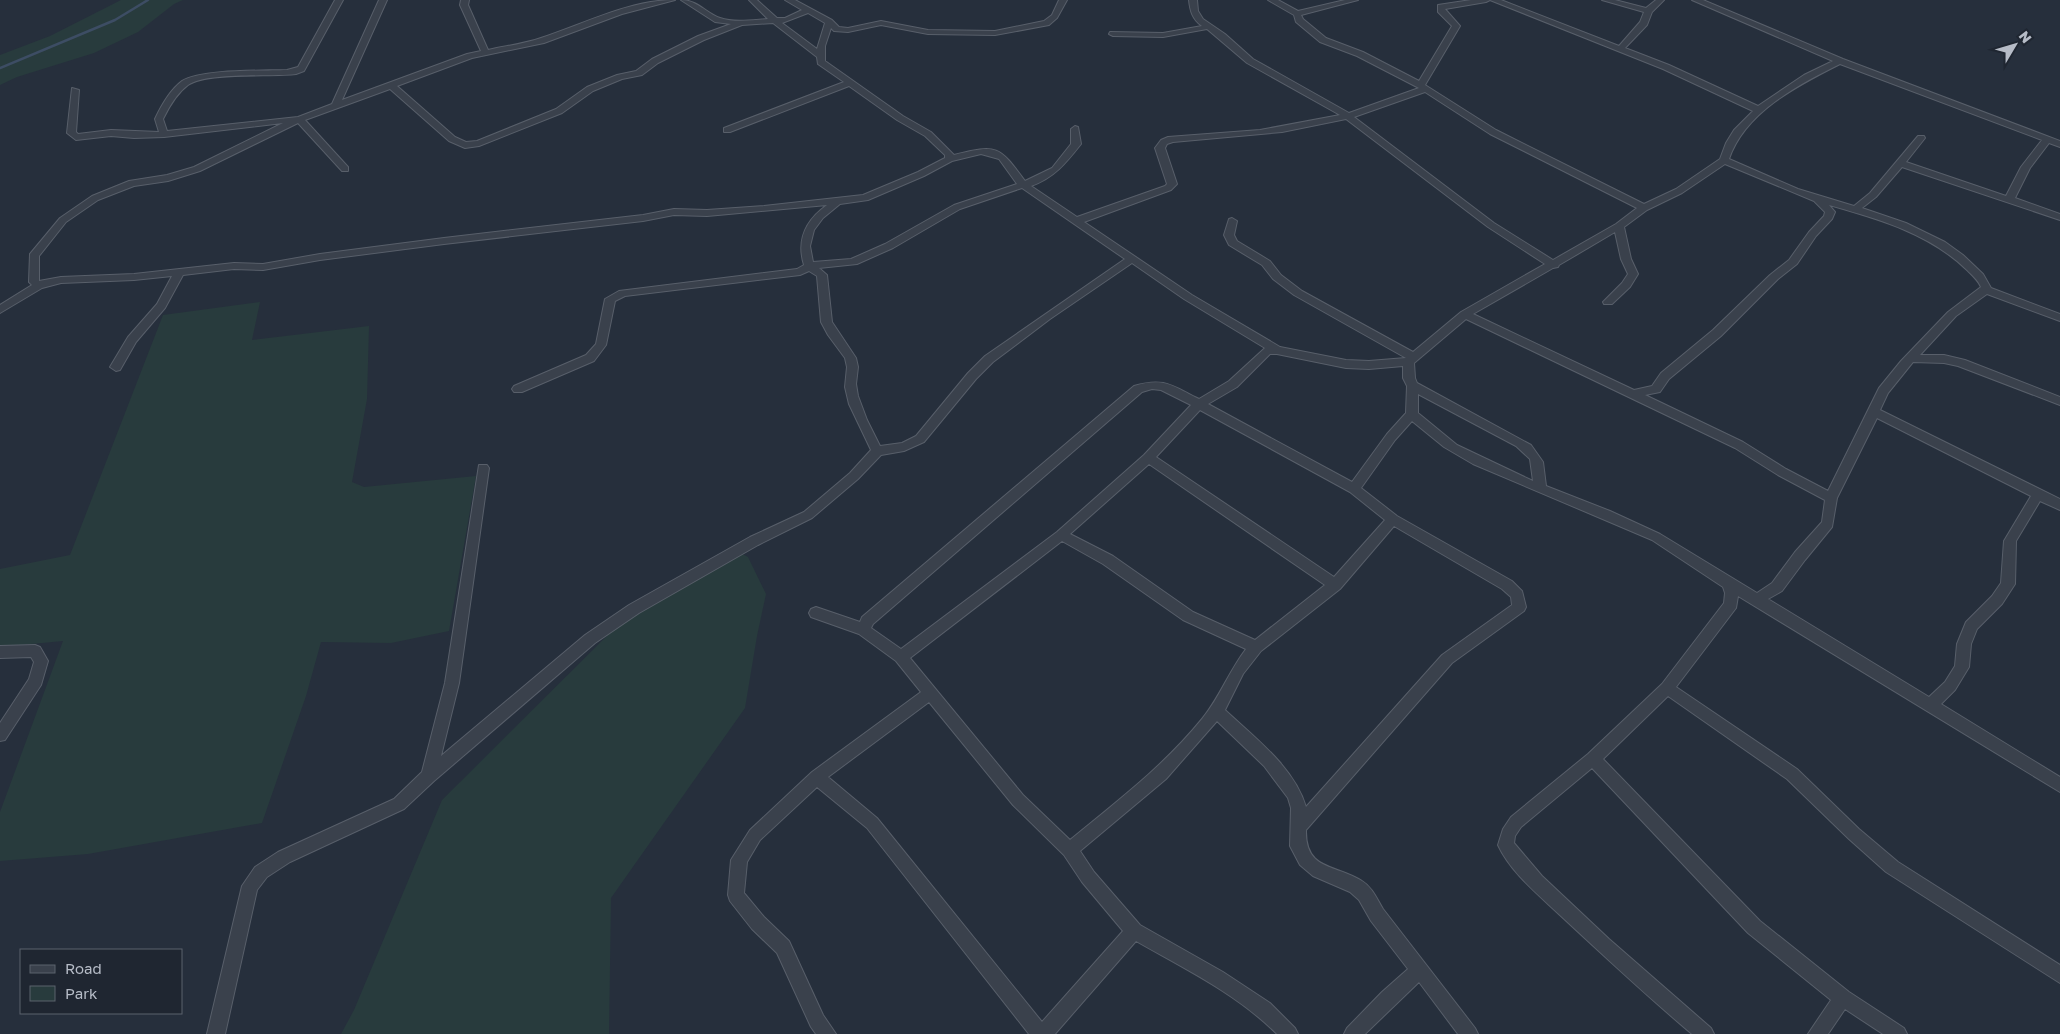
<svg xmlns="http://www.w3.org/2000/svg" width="2060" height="1034" font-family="'Golos Text',sans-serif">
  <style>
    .green { fill: #283b3d }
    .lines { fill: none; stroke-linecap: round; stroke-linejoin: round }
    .stream { stroke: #3d4d64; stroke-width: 2.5 }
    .minor-casing { stroke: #585f6a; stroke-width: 2 }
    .minor { fill: #3a414c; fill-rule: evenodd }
  </style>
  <rect width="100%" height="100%" fill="#262f3c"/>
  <g class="green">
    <polygon points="121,0 183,0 174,4 138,32 94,53 17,77 0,85 0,55 50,36"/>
    <polygon points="260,302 252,340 369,326 367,399 352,482 364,487 476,476 449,631 391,643 321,642 306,696 262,823 88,854 0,861 0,812 63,641 0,647 0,569 70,555 163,315"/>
    <polygon points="737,551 748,557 766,594 757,636 745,708 611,898 609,1034 341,1034 354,1010 442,800 627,616"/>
  </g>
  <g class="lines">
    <polyline class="stream" points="0,68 115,20 148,0"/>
    <defs>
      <g id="minor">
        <path d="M335,0H343L304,71L296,74C271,77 207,72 188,85C177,93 169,107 163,119L167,131L298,117L332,104L379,0H387L342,100L467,54L481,51L460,5L461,0H469L468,5L488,50C505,46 524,44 541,38C584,24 629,0 675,0L622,14L544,43L472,58L397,86L455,137L466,142L477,141L556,109L587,87L617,75L636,71L652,59L698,36L731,24L715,22L681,0C697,0 706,13 720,18C735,23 753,20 768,19L749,0H757L777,18H785L802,10L785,0H795L832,20L839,27L848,28L881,21L928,30L995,31L1044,21L1052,15L1059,0H1067L1057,18L1049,25L995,35L928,34L881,25L848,32L834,31L831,28L825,46V61L903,116L931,132L954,155C998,144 999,146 1025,181L1052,168L1071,144V129L1075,126L1078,127L1081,144C1066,163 1054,178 1031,186L1077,217L1165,186L1167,184L1155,148L1161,140L1168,137L1260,130L1340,115L1247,63L1207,29L1163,37L1113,36L1109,34L1110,32L1163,33L1202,26C1192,19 1190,10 1189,0H1197L1198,11L1203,19L1225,34L1253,59L1349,113L1419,88L1357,56L1320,42L1296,22L1294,15L1268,0H1278L1298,11L1345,0H1358L1301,15L1303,19L1326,38L1363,52L1419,81L1452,26L1438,12V5L1471,0H1490L1486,2L1445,9L1460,26L1425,85L1496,130L1644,204L1676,189L1720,159L1726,143L1734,130L1753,111L1663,69L1490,0H1501L1619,46L1640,22L1644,12L1602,0H1615L1646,8L1656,0H1664L1652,12L1647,25L1625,48L1669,65L1758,106L1804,75L1833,61L1692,0H1703L1843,59L2060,141V147L2049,143L2030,168L2015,198L2060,214V220L1902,167L1876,197L1862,208L1906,223L1945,242L1963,255L1983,274L1991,288L2060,314V321L1987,294L1956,316L1920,355H1944L1965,360L2060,397V405L1958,366L1944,363L1913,362L1888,393L1880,410L2060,499V510L2040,501L2016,541L2015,584L2002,604L1977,629L1971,644L1969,667L1955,690L1941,704L2060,777V792L1738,596L1736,608L1676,687L1797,769L1859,829L1898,862L2060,965V983L1886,872L1849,839L1787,779L1668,696L1603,759L1760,921L1849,992L1904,1028L1907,1034H1883L1845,1009L1828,1034H1808L1831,1000L1748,933L1592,768L1521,827L1515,836L1514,843L1542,876L1609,939L1711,1028L1714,1034H1692C1647,996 1604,956 1561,916C1539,895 1511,873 1498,845L1503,829L1511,817L1588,754L1662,684L1724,603L1725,593L1723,587L1652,540L1473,464L1444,447L1412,421L1395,440L1361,488L1397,516L1512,581L1522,591L1526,607L1524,611L1452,663L1306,830C1305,871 1336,864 1362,881C1372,887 1377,899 1383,909L1475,1028L1478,1034H1458L1419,982L1365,1034H1344L1347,1028L1382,992L1408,969L1371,921L1359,900L1350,892L1313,876L1300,865L1290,846L1291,808L1288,798L1264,766L1217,721L1166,779L1080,851L1094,872L1140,925L1223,972L1270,1003L1295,1028L1298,1034H1277C1237,994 1185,969 1136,941L1055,1034H1029L867,828L817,787L760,840L747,862L744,893L764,917L789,941L823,1015L836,1034H816L811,1027L777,953L752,929L730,901L728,895L731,860L750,830L812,772L921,692L896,661L859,634L811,617L809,613L811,609L816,607L860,622L862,617L1134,386C1165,377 1172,386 1199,399L1229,381L1265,348L1184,299L1132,263L1050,319L993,362L976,379L924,442L904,451L881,455L858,479L812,518L758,545L639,613L595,643L434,781L404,809L290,862L267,877L257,890L225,1034H207L242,886L255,867L278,852L394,799L422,772L445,683L479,465H487L489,468L459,683L441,756L585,635L629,605L750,537L804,512L850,473L871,450L849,404L845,387L847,367L845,358L828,335L821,322L817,276L809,271L800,275L625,296L615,301L606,345L594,361L522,392H514L512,389L514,386L586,355L596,344L605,299L619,291L797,269L804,265C796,239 806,220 827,205L707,216L674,215L643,221L444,244L320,260L263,270L234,269L183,275L165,308L136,342L120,370L116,371L110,367L128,337L157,304L172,276L134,280L61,283L42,288L0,313V305L32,285L29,282L30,254L60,218L92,196L129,181L167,175L194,167L283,123L164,137L134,138L111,136L76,140L67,133L72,88L79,90L76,132L78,134L111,130L159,132L155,119C161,106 170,90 182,81C201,69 263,71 287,70L298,67ZM808,13L825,23L817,49L782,23ZM773,23L817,57L818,64L844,82L724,128V132H730L849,86L897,120L925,136L945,155V158L918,172L863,195L764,206L707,210L674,209L643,215L444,238L320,254L263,264L234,263L134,274L61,277L39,281V256L66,222L98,200L134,186L168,181L200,171L298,123L342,171H348V167L305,120L390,89L449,141L465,148L479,146L562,113L593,91L622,79L642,75L658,63L704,40L742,25ZM1840,64L2042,140L2021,167L2006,196L1906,162L1925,138L1924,136H1918L1870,193L1854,206L1798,189L1729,159C1745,112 1798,85 1840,64ZM1425,92L1490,134L1637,208L1616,224L1553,260L1494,223L1354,117ZM1346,119L1488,227L1545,264L1461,312L1413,352L1302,291L1281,275L1270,261L1237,241L1234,235L1237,221L1232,218L1229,219L1224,235L1229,245L1262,265L1273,279L1294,295L1406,358L1369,361L1346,360L1280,347L1192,295L1084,222L1171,190L1177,184L1165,148L1167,144L1173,142L1282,132ZM981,154L999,159L1017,184L954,205L885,244L851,259L813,262L810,246L814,230L823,218L840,204L868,200L924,176L952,161ZM1725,164L1814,201L1825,212L1824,216L1809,232L1789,260L1770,275L1713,330L1661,373L1652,386L1634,390L1473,314L1553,268L1558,267L1559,265L1615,232L1621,259L1628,274L1622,283L1603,302L1604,304H1612L1630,287L1638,274L1631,259L1624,227L1647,210L1682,193ZM1022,188L1125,259L985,356L968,373L916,436L902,443L880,446L867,420L858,396L856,384L858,367L856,358L832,322L827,275L819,268L857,264L893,248L960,209ZM1829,205C1878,219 1929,233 1967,270C1972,275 1978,280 1981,287L1948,312L1901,361L1879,388L1828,491L1786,469L1743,442L1645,395L1660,392L1669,379L1721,336L1778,279L1797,264L1816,236L1832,219L1835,212ZM1466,319L1735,448L1778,475L1825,500L1822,522L1795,552L1772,583L1757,593L1660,534L1610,511L1546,486L1543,462L1531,445L1417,383L1415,378L1414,363ZM1270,354H1277L1346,368L1369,369L1403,366V378L1407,386L1406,413L1387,434L1352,482L1208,404L1237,387ZM1152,389L1161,390L1191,405L1144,455L1057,532L901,649L871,628L873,624L1142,392ZM1418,394L1516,446L1530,459L1533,481L1457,445L1418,413ZM1200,410L1350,492L1385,520L1334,577L1156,457ZM1877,418L2031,496L2004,541L2001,583L1992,596L1966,622L1957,644L1955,666L1945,682L1929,697L1768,599L1782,591L1805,560L1832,527L1837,498ZM1149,464L1325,585L1255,640L1193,612L1113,556L1070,534ZM1394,526L1502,589L1511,597L1512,605L1442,655L1306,807C1294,767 1255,738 1225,710L1243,674L1261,651L1340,589ZM1062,541L1103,564L1183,620L1246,649C1229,671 1220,697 1202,719C1164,766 1116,802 1070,840L1023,795L910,658ZM929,702L1013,805L1064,855L1082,882L1123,931L1042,1022L877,818L828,777Z"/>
        <polygon points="35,645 40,647 48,661 41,685 5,740 0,741 0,723 29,679 34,662 31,657 0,658 0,646"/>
      </g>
    </defs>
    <use href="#minor" class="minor-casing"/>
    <use href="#minor" class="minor"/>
  </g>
  <rect x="20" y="949" width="162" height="65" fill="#1f2631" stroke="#5b626d"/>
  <rect x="30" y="965" width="25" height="8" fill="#3a414c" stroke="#5b626d"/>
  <text x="65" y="974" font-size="15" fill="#b6bcc7">Road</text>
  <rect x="30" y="986" width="25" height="15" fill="#283b3d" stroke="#5b626d"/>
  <text x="65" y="999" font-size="15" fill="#b6bcc7">Park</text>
  <g transform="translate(2015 45) rotate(52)" stroke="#1f2631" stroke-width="4" paint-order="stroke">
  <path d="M0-4L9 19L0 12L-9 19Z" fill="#b6bcc7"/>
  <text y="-8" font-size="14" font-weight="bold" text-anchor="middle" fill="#b6bcc7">N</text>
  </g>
</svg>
